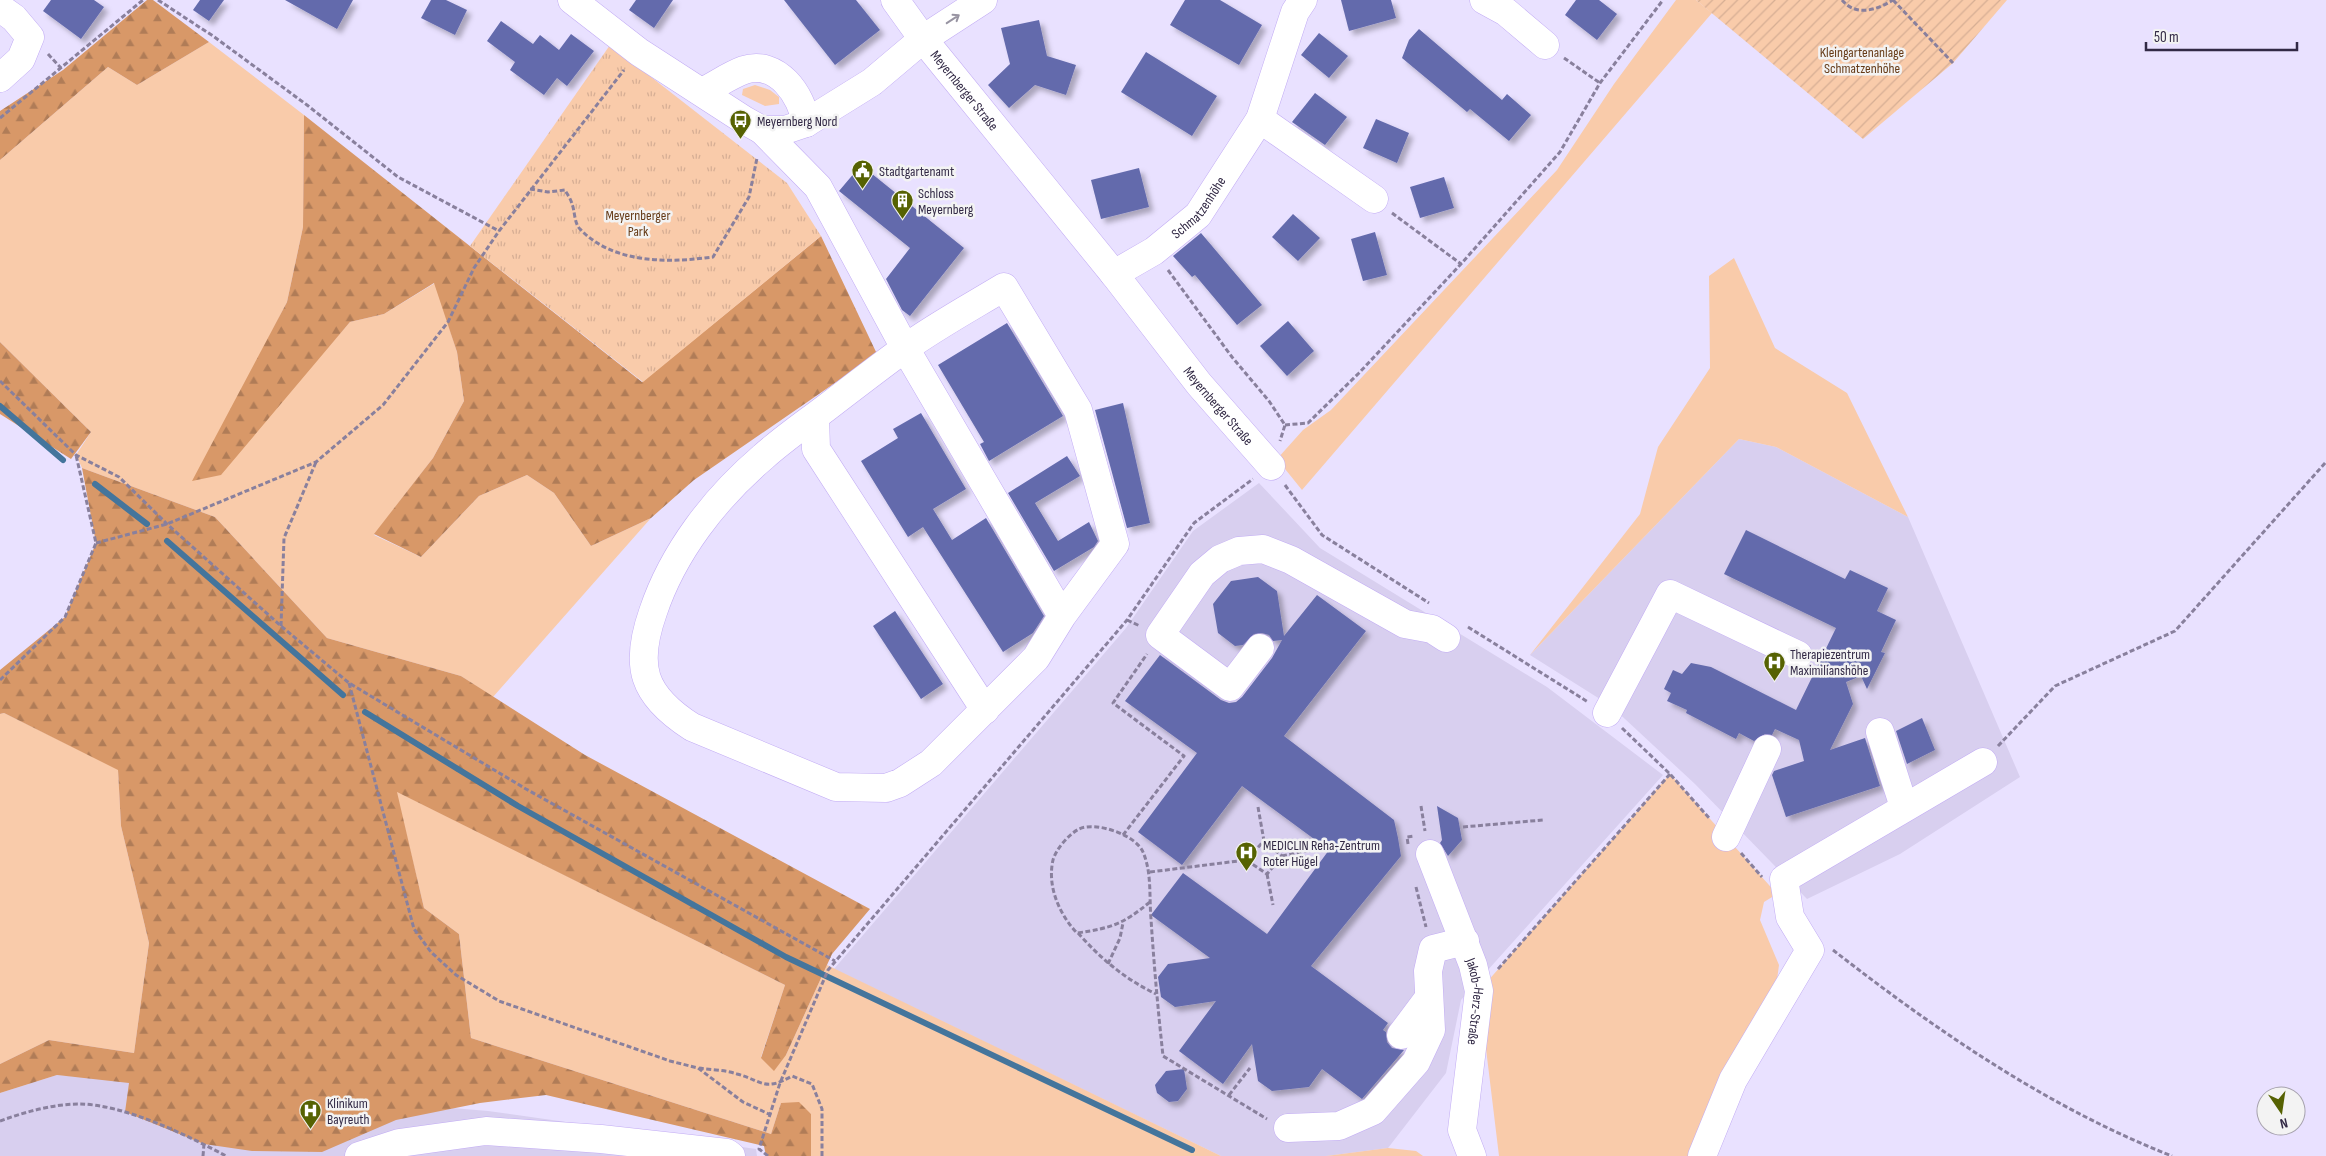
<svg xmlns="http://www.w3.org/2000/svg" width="2326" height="1156" font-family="'Sofia Sans Condensed',sans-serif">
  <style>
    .built { fill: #d8cfef }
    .grass { fill: #f9cbaa }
    .forest { fill: url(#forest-firs) }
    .park { fill: url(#park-tufts) }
    .garden { fill: url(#garden-furrows) }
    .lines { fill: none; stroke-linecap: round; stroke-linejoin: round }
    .stream { stroke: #44759c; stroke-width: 6 }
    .building { fill: #636aac; filter: url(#shadow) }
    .minor-casing { stroke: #c2acf4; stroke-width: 29 }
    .path { stroke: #89809d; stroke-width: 3; stroke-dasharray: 5 2.5; stroke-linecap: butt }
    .minor { stroke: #fff; stroke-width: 28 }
    .oneway { stroke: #9894a2 }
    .labels { text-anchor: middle; stroke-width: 5; stroke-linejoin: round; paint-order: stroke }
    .park-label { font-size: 14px; fill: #653a16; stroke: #f3f3f3 }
    .street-label { font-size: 14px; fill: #322945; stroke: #f3f3f3 }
    .poi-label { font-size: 14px; fill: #322945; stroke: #f3f3f3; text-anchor: start }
  </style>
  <defs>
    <pattern id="forest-firs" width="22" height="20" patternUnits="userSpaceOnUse" patternTransform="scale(1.25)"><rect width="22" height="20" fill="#d89868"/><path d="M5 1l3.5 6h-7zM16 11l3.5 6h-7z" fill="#b07c57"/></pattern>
    <pattern id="park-tufts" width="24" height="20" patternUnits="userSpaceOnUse" patternTransform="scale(1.25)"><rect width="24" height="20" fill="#f9cbaa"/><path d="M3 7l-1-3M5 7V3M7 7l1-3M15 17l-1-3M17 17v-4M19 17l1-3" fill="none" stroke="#d6ae94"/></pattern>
    <pattern id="garden-furrows" width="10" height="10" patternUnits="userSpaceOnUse" patternTransform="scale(1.25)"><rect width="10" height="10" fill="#f9cbaa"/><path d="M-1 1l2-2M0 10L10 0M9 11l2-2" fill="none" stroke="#d6ae94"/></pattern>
    <filter id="shadow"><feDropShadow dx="4.5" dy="4.5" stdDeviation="2.5" flood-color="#0004"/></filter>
  </defs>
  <rect width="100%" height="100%" fill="#e9e1ff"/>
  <g class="built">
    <polygon points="1739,439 1776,447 1908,517 2020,777 1900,854 1807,899 1695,784 1611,706 1530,655"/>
    <polygon points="1259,483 1320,548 1547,687 1663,775 1461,1000 1446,1073 1388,1148 1326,1156 1221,1156 834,969 1126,628 1193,531"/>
    <polygon points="57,1075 488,1111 756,1149 757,1156 0,1156 0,1093"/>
  </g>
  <g class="grass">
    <polygon points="1676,0 1696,0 1712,13 1302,490 1277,459 1303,430 1331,410 1557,170 1614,84"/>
    <polygon points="209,42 304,115 303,227 287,302 248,378 308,370 350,322 384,314 435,283 457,352 464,401 433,458 374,535 421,557 479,496 527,475 554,493 591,546 651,518 493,697 461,676 327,638 215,517 82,468 76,455 91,432 0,342 0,160 108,67 137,85"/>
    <polygon points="755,85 770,90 779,97 779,104 765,106 742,95 743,89"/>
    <polygon points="1734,258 1775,348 1847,393 1908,517 1776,447 1739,439 1530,655 1640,514 1658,447 1710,368 1709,276"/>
    <polygon points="4,713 118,769 121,826 149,943 134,1053 49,1040 0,1064 0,714"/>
    <polygon points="1670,774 1777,894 1764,902 1760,920 1779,965 1776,987 1702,1156 1499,1156 1479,991"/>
    <polygon points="396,791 785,985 761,1057 786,1055 827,965 1221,1156 811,1156 811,1114 781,1103 771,1134 471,1038 459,934 424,908"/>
    <polygon points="1388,1148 1416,1151 1423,1156 1326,1156"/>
  </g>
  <g class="forest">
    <polygon points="147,0 153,0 209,42 137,85 108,67 0,160 0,111 63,70"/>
    <polygon points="304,115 642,382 821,236 877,354 694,480 651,518 591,546 554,493 527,475 479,496 421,557 374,534 433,458 464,401 457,352 434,283 384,314 350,322 221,475 192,481 287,302 303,227"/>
    <polygon points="0,342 91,432 71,459 0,414"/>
    <polygon points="82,468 215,517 327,638 461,676 585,755 870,909 832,954 786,1055 774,1071 761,1058 785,985 397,792 424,908 459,934 471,1038 771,1134 781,1103 799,1102 811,1114 811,1156 766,1156 764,1146 546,1095 480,1103 396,1120 322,1152 252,1151 204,1144 125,1112 129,1083 57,1075 0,1093 0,1064 49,1040 134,1053 149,943 121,826 118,770 4,713 0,714 0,670 65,617 96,543"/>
  </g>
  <polygon class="park" points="610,45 787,183 821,236 643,382 470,246"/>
  <polygon class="garden" points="1696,0 2007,0 1953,63 1863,139"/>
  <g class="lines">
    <g class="stream">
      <polyline points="0,406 63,460"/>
      <polyline points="95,484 147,524"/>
      <polyline points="167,541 343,695"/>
      <polyline points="365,712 518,806 786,957 1192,1150"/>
    </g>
  </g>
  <g class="building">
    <polygon points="51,0 94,0 104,7 81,39 43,11"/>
    <polygon points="200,0 224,0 209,21 193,10"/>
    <polygon points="285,0 353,0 337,29"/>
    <polygon points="431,0 446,0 467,10 455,35 421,18"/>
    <polygon points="636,0 673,0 654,28 629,10"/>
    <polygon points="784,0 856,0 880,30 835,65"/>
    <polygon points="1185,0 1220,0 1262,25 1239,65 1170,25"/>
    <polygon points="1341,0 1391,0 1396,18 1349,31"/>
    <polygon points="1576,0 1599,0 1617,14 1597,40 1565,15"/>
    <polygon points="1039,20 1047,56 1076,65 1066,95 1035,85 1009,108 988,85 1010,64 1001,28"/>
    <polygon points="501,21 533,44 540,35 559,50 571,34 594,51 567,86 557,78 544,95 510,70 515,62 487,41"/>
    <polygon points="1419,29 1502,100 1507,94 1531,115 1509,141 1470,109 1467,112 1402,58 1409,40"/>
    <polygon points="1319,33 1348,56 1329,78 1301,55"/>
    <polygon points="1146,52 1217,96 1192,136 1121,92"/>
    <polygon points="1315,93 1347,117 1325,145 1292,122"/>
    <polygon points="1376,119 1409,133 1397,163 1363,148"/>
    <polygon points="861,165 964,248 910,316 902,310 886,279 910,248 839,191"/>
    <polygon points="1139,168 1149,207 1101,219 1091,180"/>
    <polygon points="1444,177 1454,208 1420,218 1410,187"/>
    <polygon points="1293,214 1320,238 1298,261 1272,237"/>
    <polygon points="1375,232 1387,275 1363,281 1351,239"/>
    <polygon points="1201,233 1262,305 1237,325 1195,275 1192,277 1173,256"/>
    <polygon points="1288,321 1314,351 1287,376 1260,346"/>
    <polygon points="1007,323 1063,416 989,461 980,444 984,442 938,365"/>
    <polygon points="1123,403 1150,523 1127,528 1095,410"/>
    <polygon points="921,413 966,489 933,509 952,540 986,518 1044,616 1033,633 1003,652 923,527 908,537 861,461 898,438 893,429"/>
    <polygon points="1067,456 1080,476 1035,503 1058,541 1089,522 1098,541 1094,547 1054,571 1008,493"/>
    <polygon points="1746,530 1845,579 1850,570 1888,588 1877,611 1896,620 1881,652 1885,653 1867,689 1861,676 1846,682 1853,704 1830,750 1865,738 1880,786 1786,817 1772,775 1774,771 1804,761 1799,740 1775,729 1772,735 1765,734 1754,741 1739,733 1736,739 1686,713 1687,710 1667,701 1671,693 1664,689 1673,670 1682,674 1691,663 1711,667 1796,710 1836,628 1724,574"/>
    <polygon points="1258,577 1277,591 1284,636 1317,595 1366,631 1284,736 1394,820 1398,838 1401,856 1311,966 1388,1023 1383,1030 1386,1032 1387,1042 1392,1048 1404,1050 1362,1099 1322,1069 1309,1087 1272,1091 1258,1081 1252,1044 1223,1084 1179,1051 1216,1001 1175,1007 1161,997 1158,977 1168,964 1210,958 1151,915 1183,873 1267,934 1329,850 1242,786 1182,865 1138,832 1197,753 1125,701 1160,655 1221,700 1229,703 1236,702 1242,697 1272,658 1282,640 1273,641 1269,635 1262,633 1254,634 1243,645 1235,646 1218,633 1213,604 1231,581"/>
    <polygon points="895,611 943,684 921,699 873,626"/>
    <polygon points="1922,718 1935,750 1907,764 1896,731"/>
    <polygon points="1437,806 1458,818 1462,840 1448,856 1440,843 1442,840"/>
    <polygon points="1184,1069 1187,1089 1178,1101 1169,1102 1157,1093 1155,1085 1166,1071"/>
  </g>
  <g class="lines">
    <defs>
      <g id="minor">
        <polyline points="572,0 639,52 744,120 762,130 785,130 806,123 872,82 923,39 983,0"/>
        <path id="s1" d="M895,0L923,39L1114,274L1199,384L1271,466"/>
        <polyline points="1484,0 1506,12 1545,45"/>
        <polyline points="0,8 14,18 30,37 21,59 0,78"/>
        <path d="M702,92C716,85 730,75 744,70C777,59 802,95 806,123"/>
        <polyline points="1260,119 1374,199"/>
        <path d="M762,130L818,187L905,348L1062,616L1115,544L1078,410L1004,287C971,307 936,326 904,349C878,368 852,388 826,408C805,424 783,439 763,457C715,498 673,552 653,612C634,666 642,695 692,727L836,787L886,788L900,783L931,763L1036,658L1062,616"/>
        <path id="s2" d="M1114,274L1154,251L1198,215L1260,119L1295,12L1303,0"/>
        <polyline points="815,417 816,449 985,710"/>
        <polyline points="1260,648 1230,687 1160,635 1202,574 1220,559 1239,551 1263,549 1291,560 1405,624 1432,629 1446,638"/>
        <polyline points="1607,713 1670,594 1798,655"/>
        <polyline points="1880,732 1904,807"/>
        <polyline points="1726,837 1767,749"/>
        <path id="s3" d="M1430,854L1473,965L1479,991L1462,1130L1472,1156"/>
        <polyline points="1401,1035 1428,999"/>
        <polyline points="1288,1128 1339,1126 1373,1111 1416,1062 1431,1030 1428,971 1433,949 1465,941"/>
        <polyline points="359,1156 399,1143 486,1131 601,1139 727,1153 731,1156"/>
        <polyline points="1702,1156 1733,1080 1810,950 1790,917 1784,879 1983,762"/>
      </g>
    </defs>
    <use href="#minor" class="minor-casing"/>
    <g class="path">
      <polyline points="158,0 213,36 307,105 398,177 499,231"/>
      <path d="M1842,0C1856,17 1877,10 1893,0"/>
      <polyline points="1893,0 1953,63"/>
      <polyline points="48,54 61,68"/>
      <polyline points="1564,58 1600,83"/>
      <polyline points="0,118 143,0"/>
      <path d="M530,189L548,192L565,190C567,194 571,199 572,204C575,211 574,223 580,229C613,264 669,263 713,257L749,197L757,158"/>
      <polyline points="1392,213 1461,264"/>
      <polyline points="1168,270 1232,357 1269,401 1285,425 1280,441"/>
      <polyline points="0,381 76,455 119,477 167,524 281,626 349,683 526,789 835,961"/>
      <polyline points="1285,425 1308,423 1359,373 1461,264 1560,152 1600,83 1663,0"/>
      <polyline points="1285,485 1322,535 1429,603"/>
      <polyline points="96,543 167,524 316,462 383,405 448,322 474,268 499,231 624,70"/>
      <polyline points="1127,620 1140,626"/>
      <polyline points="281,626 284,538 316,462"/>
      <polyline points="1468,627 1588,702"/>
      <polyline points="0,680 65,617 96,543 76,455"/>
      <polyline points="349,683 414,929 431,952 456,975 499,1001 670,1061 698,1068 743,1102 771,1115"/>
      <polyline points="1622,728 1670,774 1710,819"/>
      <polyline points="1998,746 2055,686 2175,631 2326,462"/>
      <polyline points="1421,806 1425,831"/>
      <polyline points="1258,807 1264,841"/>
      <polyline points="1463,827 1543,820"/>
      <polyline points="1123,835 1184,756 1113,703 1147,654"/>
      <polyline points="1408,844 1407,837 1414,836"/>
      <polyline points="1741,853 1762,877"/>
      <polyline points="1282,856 1315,849"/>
      <polyline points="1150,872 1246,860 1267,874 1282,856 1264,841 1246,860"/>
      <polyline points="1267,874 1273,905"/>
      <polyline points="1416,887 1426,927"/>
      <path d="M1150,902C1123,924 1112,928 1077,933C1059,914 1047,886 1053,860C1056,849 1069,834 1079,829C1096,821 1136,835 1143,852C1152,873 1149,896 1151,919C1154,965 1158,1010 1163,1056L1267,1119"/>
      <path d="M1078,933C1101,959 1125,979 1156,994"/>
      <path d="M1833,950C1937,1031 2049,1108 2172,1156"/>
      <polyline points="1108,964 1120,938 1123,923"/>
      <polyline points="1498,969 1670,774"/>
      <path d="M699,1068C711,1070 726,1070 737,1074C763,1081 764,1092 792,1076L812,1084L822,1109V1156"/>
      <polyline points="1229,1095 1250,1068"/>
      <path d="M0,1121C25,1112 53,1104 79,1104C123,1104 187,1135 226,1156"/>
      <polyline points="203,1156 204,1144"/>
      <polyline points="768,1156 759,1149 780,1083 828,970 1127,620 1194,523 1253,479"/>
    </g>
    <use href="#minor" class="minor"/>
  </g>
  <defs><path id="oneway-shaft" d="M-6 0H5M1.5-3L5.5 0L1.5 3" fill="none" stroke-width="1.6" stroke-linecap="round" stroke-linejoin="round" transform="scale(1.25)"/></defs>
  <use class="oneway" href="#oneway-shaft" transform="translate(953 19) rotate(-33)"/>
  <defs>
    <symbol id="bus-pin" viewBox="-11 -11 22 30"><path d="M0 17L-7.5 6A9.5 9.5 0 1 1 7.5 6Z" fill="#566202" stroke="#f3f3f3"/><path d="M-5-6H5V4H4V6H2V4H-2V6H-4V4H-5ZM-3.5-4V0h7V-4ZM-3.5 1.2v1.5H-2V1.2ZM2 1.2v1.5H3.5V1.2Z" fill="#fff"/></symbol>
    <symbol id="civic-pin" viewBox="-11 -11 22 30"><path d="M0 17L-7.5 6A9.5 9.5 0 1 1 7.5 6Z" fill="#566202" stroke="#f3f3f3"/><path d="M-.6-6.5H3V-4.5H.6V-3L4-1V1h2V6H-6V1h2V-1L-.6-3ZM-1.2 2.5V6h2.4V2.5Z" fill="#fff"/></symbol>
    <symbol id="building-pin" viewBox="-11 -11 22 30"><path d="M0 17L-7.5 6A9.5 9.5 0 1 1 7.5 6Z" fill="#566202" stroke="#f3f3f3"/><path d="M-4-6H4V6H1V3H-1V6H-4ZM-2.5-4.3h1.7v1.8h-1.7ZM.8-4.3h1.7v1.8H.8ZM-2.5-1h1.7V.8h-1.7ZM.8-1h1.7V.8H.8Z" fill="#fff"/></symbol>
    <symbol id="hospital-pin" viewBox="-11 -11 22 30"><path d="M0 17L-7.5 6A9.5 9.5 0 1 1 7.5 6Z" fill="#566202" stroke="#f3f3f3"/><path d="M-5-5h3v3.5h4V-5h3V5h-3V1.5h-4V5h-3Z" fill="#fff"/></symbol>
  </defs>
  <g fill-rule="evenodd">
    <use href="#bus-pin" x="728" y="108" width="25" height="34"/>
    <use href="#civic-pin" x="850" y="158" width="25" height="34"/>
    <use href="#building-pin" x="890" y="188" width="25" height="34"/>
    <use href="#hospital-pin" x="1762" y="650" width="25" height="34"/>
    <use href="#hospital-pin" x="1234" y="840" width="25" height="34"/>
    <use href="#hospital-pin" x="298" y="1098" width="25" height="34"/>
  </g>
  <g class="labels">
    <g class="park-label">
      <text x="1862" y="57">Kleingartenanlage<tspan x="1862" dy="16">Schmatzenhöhe</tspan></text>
      <text x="638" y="220">Meyernberger<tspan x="638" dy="16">Park</tspan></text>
    </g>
    <g class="street-label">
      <text dy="5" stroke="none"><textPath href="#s1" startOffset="114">Meyernberger Straße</textPath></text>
      <text dy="5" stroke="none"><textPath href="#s2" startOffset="109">Schmatzenhöhe</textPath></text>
      <text dy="5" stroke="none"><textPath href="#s1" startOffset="519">Meyernberger Straße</textPath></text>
      <text dy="5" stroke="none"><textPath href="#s3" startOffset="156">Jakob-Herz-Straße</textPath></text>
    </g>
    <g class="poi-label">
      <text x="757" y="126">Meyernberg Nord</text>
      <text x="879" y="176">Stadtgartenamt</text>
      <text x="918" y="198">Schloss<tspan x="918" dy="16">Meyernberg</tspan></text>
      <text x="1790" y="659">Therapiezentrum<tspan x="1790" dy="16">Maximilianshöhe</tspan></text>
      <text x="1263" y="850">MEDICLIN Reha-Zentrum<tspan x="1263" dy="16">Roter Hügel</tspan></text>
      <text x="327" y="1108">Klinikum<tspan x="327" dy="16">Bayreuth</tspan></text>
    </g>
  </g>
  <g transform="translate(2281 1111) rotate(167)"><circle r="24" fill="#f3f3f3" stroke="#a6a2ad"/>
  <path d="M0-4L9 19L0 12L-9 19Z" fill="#566202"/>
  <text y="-8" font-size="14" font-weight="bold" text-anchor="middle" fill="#322945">N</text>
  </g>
  <path d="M2146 42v8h151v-8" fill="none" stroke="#322945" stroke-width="2.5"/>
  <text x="2154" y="42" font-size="15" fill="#322945" stroke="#f3f3f3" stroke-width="4" paint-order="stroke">50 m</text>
</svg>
